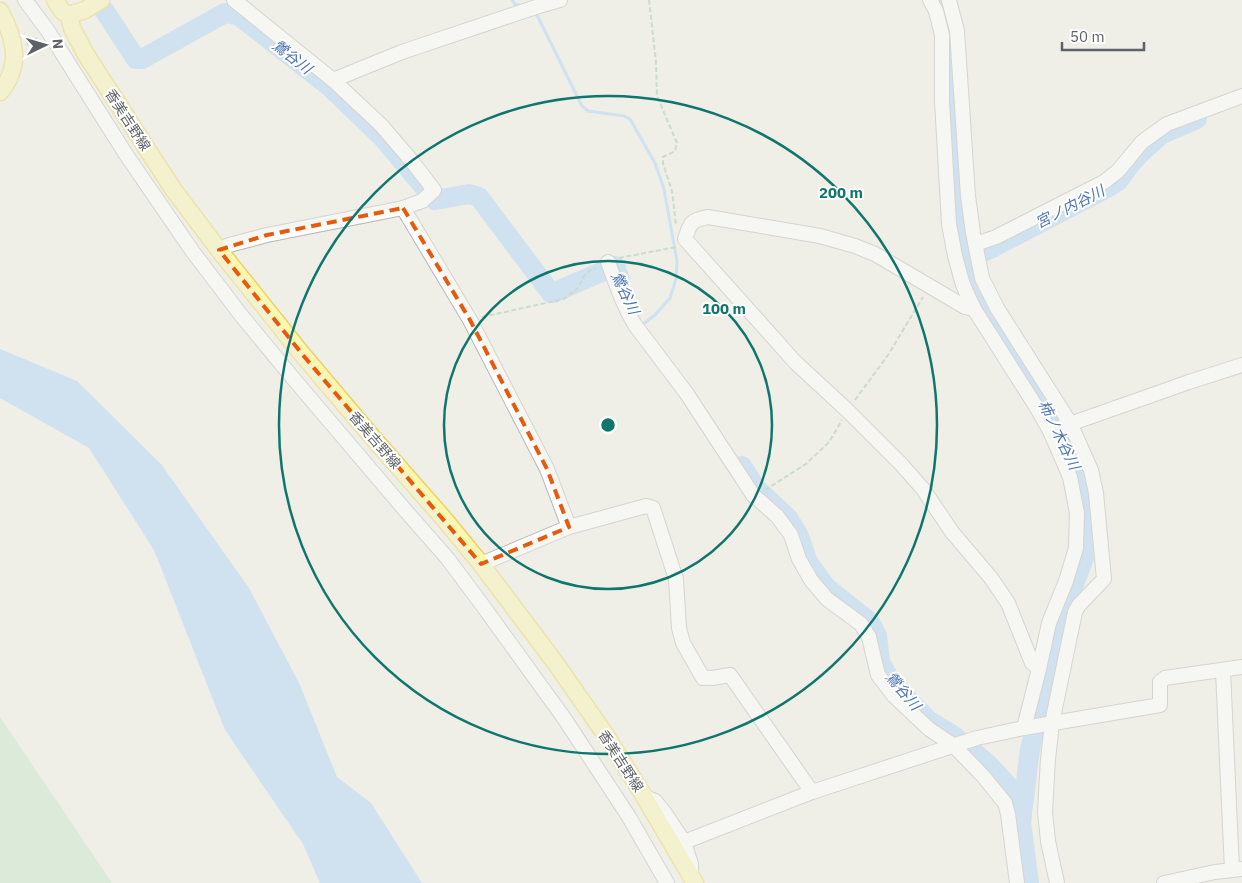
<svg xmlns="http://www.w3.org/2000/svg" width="1242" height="883" font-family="'IBM Plex Sans','Noto Sans JP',sans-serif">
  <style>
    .green { fill: #c5e5c8 }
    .water { fill: #abd0fb }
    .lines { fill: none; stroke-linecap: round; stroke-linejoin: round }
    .stream { stroke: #abd0fb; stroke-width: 3 }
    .river { stroke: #abd0fb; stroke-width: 20 }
    .minor-casing { stroke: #b4b6ba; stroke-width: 16 }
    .major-casing { stroke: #ead364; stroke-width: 19 }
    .path { stroke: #9ec6ad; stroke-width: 2; stroke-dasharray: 5 2.5; stroke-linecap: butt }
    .minor { stroke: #fff; stroke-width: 14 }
    .major { stroke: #fbf7b0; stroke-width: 16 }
    .marked { fill: none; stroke: #e8590c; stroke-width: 4; stroke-dasharray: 10 6; stroke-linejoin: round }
    .ring { fill: none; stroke: #0f766e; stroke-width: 2.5 }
    .labels { text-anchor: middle; stroke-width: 4; stroke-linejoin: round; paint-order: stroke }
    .street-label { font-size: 14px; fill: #5e6166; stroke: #fff }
    .water-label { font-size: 15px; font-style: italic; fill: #4b74b5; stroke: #fff }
    .centre { fill: #0f766e; stroke: #fff; stroke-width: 2.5 }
    .ring-label { font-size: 15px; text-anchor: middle; font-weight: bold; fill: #0f766e; stroke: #fff; stroke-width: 4; stroke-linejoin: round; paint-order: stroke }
  </style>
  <rect width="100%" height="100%" fill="#efeee7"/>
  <polygon class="green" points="0,717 112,883 0,883"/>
  <polygon class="water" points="0,349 77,381 161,464 249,588 300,685 337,777 371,803 422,883 320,883 303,844 225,730 154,550 89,448 0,398"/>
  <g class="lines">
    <g class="stream">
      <polyline points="512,0 515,4 521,6"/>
      <polyline points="535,11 582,106 588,111 624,116 630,119 655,163 664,189 677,261 676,279 670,298 655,315 642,325"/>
    </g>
    <g class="river">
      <polyline points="940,0 944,7 951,33 952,123 960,220 967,259 975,293 1004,343 1048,410 1077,469 1085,514 1084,558 1068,600 1030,749 1021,822 1029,883"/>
      <polyline points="104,10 136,59 142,59 225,13 238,15 329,86 383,138 435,200 469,194 479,197 551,293 553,293 615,266 620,280"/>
      <polyline points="967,259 994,247 1109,187 1118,181 1132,162 1145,149 1162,134 1197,119"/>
      <polyline points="742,466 756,488 788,518 798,534 808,562 826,587 870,622 877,636 880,662 892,683 928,720 954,736 988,764 1011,789 1021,822"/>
    </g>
    <defs>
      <g id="minor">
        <polyline points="25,0 48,31 127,156 193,252 241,315 292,377 405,510 448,559 483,606 564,718 629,817 667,883"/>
        <polyline points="930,0 936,11 942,35 942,101 949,224 955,256 963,285 974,309 1037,408 1050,431 1070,477 1077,513 1076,548 1066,581 1049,623 1039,669 1024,728"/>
        <polyline points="949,0 957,31 968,196 973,233 982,278 997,308 1070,423 1091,470 1096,493 1104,579 1079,605 1075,612 1052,723 1048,759 1045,812 1048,841 1057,883"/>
        <polyline points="333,80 402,52 539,6 560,0"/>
        <polyline points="403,208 470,320 547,469 569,527"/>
        <polyline points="976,244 996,237 1104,182 1118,171 1142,142 1167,124 1242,96"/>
        <polyline points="219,250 229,245 267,235 403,208 422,201 434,190 411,160 381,125 333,80 234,0"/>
        <path d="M608,262C616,284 623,305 635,325L687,394L753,495L777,516L791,535L799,559L811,580L827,599L861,624L869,637L878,675L894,696L929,729L953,745L983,776L1005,803L1008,814L1017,883"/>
        <path d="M974,309L965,307L875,254L855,246L820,236L708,217C691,220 690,223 685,239L795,362L847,410L901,464L923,489L952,532L991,578L1008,603L1032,663L1039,669"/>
        <polyline points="1050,431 1189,382 1242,365"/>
        <polyline points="481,564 569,527 646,506 653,508 676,579 679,628 683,643 703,678 712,678 730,675 812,792"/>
        <polyline points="1223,671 1232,870"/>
        <polyline points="645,797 655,801 664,812 684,842 691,864 691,874"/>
        <polyline points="684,842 812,792 977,738 1024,728 1160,705 1160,682 1165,678 1242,667"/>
        <polyline points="1164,883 1215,872 1242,869"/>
      </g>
      <g id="major">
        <polyline points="55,0 62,11 69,15"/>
        <path d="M0,11C15,38 22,66 0,92"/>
        <polyline points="69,15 72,28 85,53 173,189 219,250 302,354 373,438 445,520 481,564 554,661 605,734 644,796 695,883"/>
        <polyline points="69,15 85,10 101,0"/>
      </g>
    </defs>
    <use href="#minor" class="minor-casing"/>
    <use href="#major" class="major-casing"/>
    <g class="path">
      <polyline points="649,0 656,62 657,96 677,143 675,151 663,157 663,164 672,191 676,225"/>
      <polyline points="27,45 37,38"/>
      <polyline points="619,258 676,247"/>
      <polyline points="482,317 564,299 577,289 585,275 589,271 596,268"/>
      <polyline points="855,400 888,355 923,297"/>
      <polyline points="765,490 806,464 829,442 842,420"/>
    </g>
    <use href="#minor" class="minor"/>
    <use href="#major" class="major"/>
  </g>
  <path d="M0 0H1242V883H0ZM403,208L470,320L547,469L569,527L481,564L302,354L219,250L267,235Z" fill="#efeee7" fill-opacity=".55" fill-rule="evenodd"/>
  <path class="marked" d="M403,208L470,320L547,469L569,527L481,564L302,354L219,250L267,235Z"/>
  <g class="ring">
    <circle cx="608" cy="425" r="164"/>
    <circle cx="608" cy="425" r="329"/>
  </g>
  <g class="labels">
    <g class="street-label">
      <text transform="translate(128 120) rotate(57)" y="5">香美吉野線</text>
      <text transform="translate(375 440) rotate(49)" y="5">香美吉野線</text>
      <text transform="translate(621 761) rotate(57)" y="5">香美吉野線</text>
    </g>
    <g class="water-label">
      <text transform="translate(292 57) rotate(38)" y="5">鶯谷川</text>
      <text transform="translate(1070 207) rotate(-27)" y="5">宮ノ内谷川</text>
      <text transform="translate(625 293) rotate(65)" y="5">鶯谷川</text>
      <text transform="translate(1059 435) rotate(64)" y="5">柿ノ木谷川</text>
      <text transform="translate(903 691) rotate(50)" y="5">鶯谷川</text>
    </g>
  </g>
  <circle cx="608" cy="425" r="8" class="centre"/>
  <g class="ring-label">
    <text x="841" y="198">200 m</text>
    <text x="724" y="314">100 m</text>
  </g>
  <g transform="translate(45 45) rotate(85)" stroke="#ffffff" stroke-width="4" paint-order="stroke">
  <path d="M0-4L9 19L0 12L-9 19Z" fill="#5e6166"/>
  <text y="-8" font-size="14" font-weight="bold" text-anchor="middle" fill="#5e6166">N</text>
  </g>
  <path d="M1062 42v8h82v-8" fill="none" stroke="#5e6166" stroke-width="2.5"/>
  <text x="1070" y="42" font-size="15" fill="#5e6166" stroke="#ffffff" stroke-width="4" paint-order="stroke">50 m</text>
</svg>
